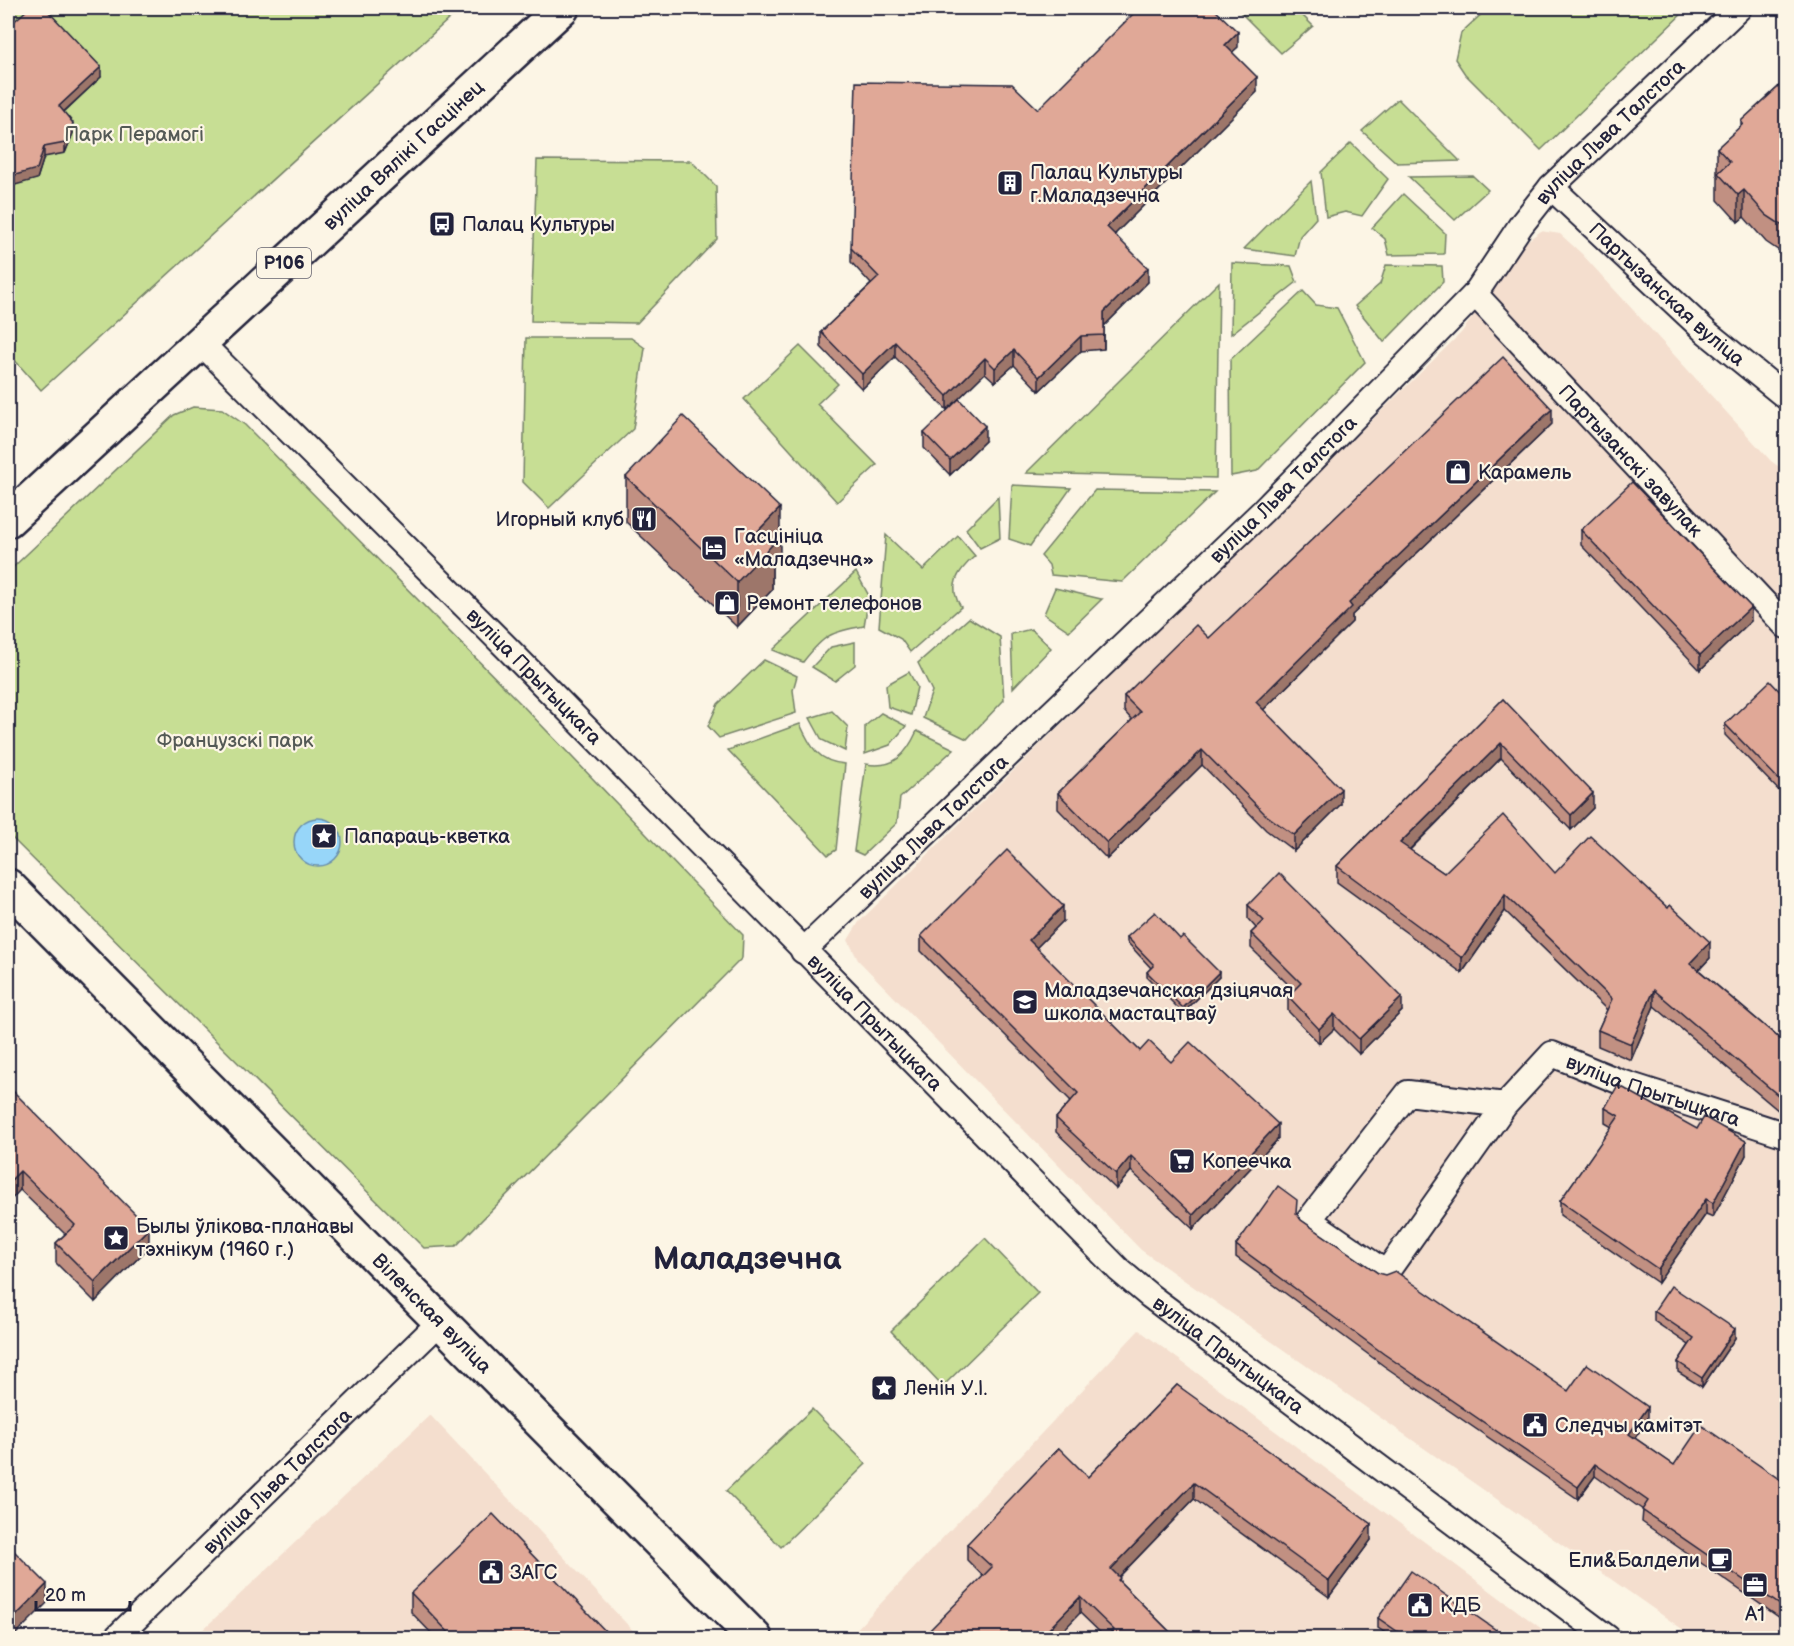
<svg xmlns="http://www.w3.org/2000/svg" width="1794" height="1646" font-family="'Balsamiq Sans',sans-serif">
  <style>
    .built { fill: #f4dece }
    .green { fill: #c7de94; stroke: #748068; stroke-width: 1.5 }
    .water { fill: #97d6f9; stroke: #688ead; stroke-width: 1.5 }
    .lines { fill: none; stroke-linecap: round; stroke-linejoin: round }
    .street-casing { stroke: #22223b; stroke-width: 28 }
    .primary-casing { stroke: #22223b; stroke-width: 38 }
    .street { stroke: #fcf5e5; stroke-width: 24 }
    .primary { stroke: #fcf5e5; stroke-width: 33 }
    .wall { fill: #c19082; stroke: #22223b; stroke-width: 1.5 }
    .shaded-wall { fill: #9d766a; stroke: #22223b; stroke-width: 1.5 }
    .building { fill: #e0a897; stroke: #22223b; stroke-width: 1.5 }
    .labels { text-anchor: middle; stroke-width: 4.5; stroke-linejoin: round; paint-order: stroke }
    .shield { fill: #fcf5e5; stroke: #63616e; stroke-width: 1.5 }
    .shield-label { font-size: 18px; font-weight: bold; fill: #22223b }
    .street-label { font-size: 20px; fill: #22223b; stroke: #fcf5e5 }
    .park-label { font-size: 20px; fill: #545a56; stroke: #fcf5e5 }
    .poi-label { font-size: 20px; fill: #22223b; stroke: #fcf5e5; text-anchor: start }
    .town-label { font-size: 32px; font-weight: bold; fill: #22223b; stroke: #fcf5e5 }
  </style>
  <rect width="100%" height="100%" fill="#fcf5e5"/>
  <filter id="ink" filterUnits="userSpaceOnUse"><feTurbulence type="fractalNoise" baseFrequency=".0167" numOctaves="2"/><feDisplacementMap in="SourceGraphic" scale="12" xChannelSelector="R" yChannelSelector="G"/><feConvolveMatrix kernelMatrix="1 2 1 2 8 2 1 2 1" color-interpolation-filters="sRGB"/></filter>
  <g filter="url(#ink)">
    <g class="built">
      <polygon points="1541,231 1560,234 1581,253 1771,461 1786,472 1786,1638 1695,1638 1141,1250 858,960 848,940 859,922 1461,333 1491,292 1514,250"/>
      <polygon points="1139,1330 1554,1638 853,1638 852,1634"/>
      <polygon points="430,1415 640,1638 194,1638"/>
    </g>
    <g class="green">
      <polygon points="8,8 461,8 41,390 12,357 8,360"/>
      <polygon points="1236,8 1295,8 1313,26 1281,53"/>
      <polygon points="1488,8 1688,8 1541,150 1465,74 1455,59 1461,33"/>
      <polygon points="1398,99 1460,161 1397,163 1362,131"/>
      <polygon points="1351,143 1388,179 1362,216 1345,212 1326,217 1321,172"/>
      <polygon points="537,160 691,161 716,186 717,239 637,323 531,321"/>
      <polygon points="1473,176 1488,190 1455,220 1409,177"/>
      <polygon points="1311,181 1316,218 1300,236 1295,256 1244,249"/>
      <polygon points="1403,194 1445,233 1444,254 1389,255 1385,239 1372,228"/>
      <polygon points="1232,263 1291,266 1297,282 1231,334"/>
      <polygon points="1386,265 1442,266 1443,282 1384,342 1355,306 1380,284"/>
      <polygon points="1219,282 1216,478 1026,473"/>
      <polygon points="1303,291 1316,305 1337,308 1365,362 1257,471 1231,476 1230,360"/>
      <polygon points="526,338 631,338 645,348 633,429 549,508 523,482"/>
      <polygon points="800,346 838,384 817,404 877,465 837,502 744,399"/>
      <polygon points="193,407 222,409 245,425 523,706 743,935 742,958 456,1246 424,1248 8,834 8,572 174,415"/>
      <polygon points="1012,485 1071,488 1030,546 1009,539"/>
      <polygon points="1095,490 1215,492 1122,582 1051,575 1049,565 1041,556"/>
      <polygon points="998,497 1000,538 980,548 966,529"/>
      <path d="M886,535L923,570L958,536L975,556C958,571 947,586 961,607L910,652L901,639L879,627Z"/>
      <path d="M856,572L869,596L864,626C830,632 824,635 803,662L773,650Z"/>
      <polygon points="1055,588 1101,599 1102,599 1069,631 1044,614"/>
      <polygon points="969,618 1000,637 1004,700 967,739 923,718 932,691 918,663"/>
      <polygon points="1031,629 1051,648 1013,688 1011,634"/>
      <polygon points="855,642 855,665 835,681 812,667 831,647"/>
      <polygon points="764,660 797,676 793,690 796,713 719,738 708,726 718,704"/>
      <polygon points="909,672 917,687 911,715 888,707 886,685"/>
      <polygon points="832,711 848,727 845,751 822,740 810,718"/>
      <polygon points="881,713 906,726 890,745 865,754 865,726"/>
      <path d="M800,724C810,746 818,762 845,764L836,850L828,855L728,750Z"/>
      <path d="M917,731L954,749L900,798L897,823L863,855L854,851L866,764C894,769 906,755 917,731Z"/>
      <polygon points="985,1238 1038,1293 943,1386 891,1331"/>
      <polygon points="812,1409 866,1464 781,1547 726,1491"/>
    </g>
    <circle class="water" cx="318" cy="842" r="24"/>
    <g class="lines">
      <defs>
        <g id="street">
          <path id="s1" d="M1551,187L1706,332L1786,397"/>
          <path id="s2" d="M1475,294L1786,626"/>
          <path id="s3" d="M199,341L506,647L1119,1270L1150,1296L1608,1638"/>
          <path id="s4" d="M803,951L1262,512L1475,294L1521,225L1551,187L1739,8"/>
          <path id="s5" d="M1505,1105L1408,1093L1309,1220L1386,1273L1505,1105L1552,1054L1618,1081L1786,1135"/>
          <path id="s6" d="M116,1638L439,1323"/>
        </g>
        <g id="primary">
          <path id="s7" d="M8,520L562,8"/>
          <path id="s8" d="M8,886L755,1638"/>
        </g>
      </defs>
      <use href="#street" class="street-casing"/>
      <use href="#primary" class="primary-casing"/>
      <use href="#street" class="street"/>
      <use href="#primary" class="primary"/>
    </g>
    <g class="wall">
      <polygon points="8,27 101,77 64,112 73,133 65,153 44,157 37,179"/>
      <polygon points="1238,47 1232,52 1257,92 1115,234 1148,282 1104,326 1104,349 1081,351 1039,391 1014,365 995,382 985,373 947,410 895,357 862,389 821,347 821,332 871,284 851,262 851,248 1038,109"/>
      <polygon points="1786,80 1786,278 1785,277 1785,255 1766,242 1744,217 1738,222 1718,200 1718,176 1717,175 1717,148 1741,126 1741,121"/>
      <polygon points="1552,424 1352,615 1352,622 1263,710 1341,804 1294,851 1266,830 1202,765 1107,859 1058,809 1058,793 1132,720 1124,711 1124,696 1209,638"/>
      <polygon points="924,433 985,441 950,475 924,448"/>
      <polygon points="626,477 780,554 772,562 772,590 737,627 626,522"/>
      <polygon points="1581,530 1751,621 1700,670 1581,545"/>
      <polygon points="1786,698 1786,798 1725,735 1725,724"/>
      <polygon points="1503,699 1593,808 1571,830 1501,758 1410,850 1444,873 1555,873 1710,958 1699,970 1786,1044 1786,1114 1785,1116 1654,1006 1631,1060 1598,1046 1598,1030 1607,1010 1505,911 1462,973 1337,882 1337,866"/>
      <polygon points="1786,847 1786,861 1785,859 1785,848"/>
      <polygon points="1248,905 1402,1011 1359,1054 1334,1029 1319,1043 1288,1011 1288,996 1294,990 1251,948 1251,933 1256,928 1248,919"/>
      <polygon points="1063,921 1036,948 1140,1051 1171,1062 1278,1139 1193,1229 1131,1171 1116,1189 1056,1132 1056,1118 1071,1101 921,951 921,936"/>
      <polygon points="1127,937 1180,939 1219,977 1183,1013 1147,977 1147,972 1151,968 1127,942"/>
      <polygon points="8,1086 149,1247 95,1302 56,1263 56,1243 65,1234 20,1190"/>
      <polygon points="1605,1108 1697,1129 1746,1155 1713,1217 1706,1214 1658,1283 1560,1215 1560,1201 1612,1127 1605,1123"/>
      <polygon points="1297,1215 1301,1220 1378,1273 1568,1391 1648,1419 1635,1438 1674,1465 1786,1484 1786,1622 1642,1522 1643,1510 1595,1476 1578,1499 1384,1366 1236,1257 1236,1245"/>
      <polygon points="1654,1311 1735,1338 1702,1387 1678,1372 1678,1362 1689,1345 1654,1321"/>
      <polygon points="1177,1385 1371,1540 1329,1597 1194,1499 1119,1577 1120,1582 1176,1638 1106,1638 1080,1613 983,1576 967,1560 967,1544 1088,1477"/>
      <polygon points="411,1593 612,1638 436,1638 411,1612"/>
      <polygon points="1378,1618 1496,1638 1393,1638 1378,1628"/>
    </g>
    <g class="shaded-wall">
      <polygon points="1238,32 1238,47 1225,59 1225,45"/>
      <polygon points="101,67 101,77 59,116 59,106"/>
      <polygon points="1257,77 1257,92 1107,242 1107,227"/>
      <polygon points="73,123 73,133 65,153 65,143"/>
      <polygon points="44,147 44,157 37,179 8,187 8,177"/>
      <polygon points="1744,190 1744,217 1738,222 1738,195"/>
      <polygon points="1148,268 1148,282 1104,326 1104,349 1104,312"/>
      <polygon points="1081,336 1081,351 1039,391 1039,377"/>
      <polygon points="895,342 895,357 862,389 862,374"/>
      <polygon points="1014,350 1014,365 995,382 995,368"/>
      <polygon points="985,358 985,373 947,410 947,396"/>
      <polygon points="1552,409 1552,424 1352,615 1352,622 1256,717 1256,702 1349,603"/>
      <polygon points="985,426 985,441 950,475 950,460"/>
      <polygon points="780,508 780,554 772,562 772,590 737,627 737,582 758,531"/>
      <polygon points="1751,607 1751,621 1700,670 1700,655"/>
      <polygon points="1501,743 1501,758 1400,859 1400,843"/>
      <polygon points="1202,750 1202,765 1107,859 1107,843"/>
      <polygon points="1341,789 1341,804 1294,851 1294,835"/>
      <polygon points="1593,793 1593,808 1571,830 1571,815"/>
      <polygon points="1505,895 1505,911 1462,973 1462,958"/>
      <polygon points="1063,906 1063,921 1029,955 1029,940"/>
      <polygon points="1710,942 1710,958 1690,979 1690,963"/>
      <polygon points="1219,972 1219,977 1183,1013 1183,1008"/>
      <polygon points="1654,990 1654,1006 1631,1060 1631,1044"/>
      <polygon points="1402,997 1402,1011 1359,1054 1359,1039"/>
      <polygon points="1334,1014 1334,1029 1319,1043 1319,1029"/>
      <polygon points="1786,1099 1786,1114 1785,1116 1785,1101"/>
      <polygon points="1278,1124 1278,1139 1193,1229 1193,1215"/>
      <polygon points="1746,1141 1746,1155 1713,1217 1713,1203"/>
      <polygon points="1131,1156 1131,1171 1116,1189 1116,1174"/>
      <polygon points="20,1171 20,1190 8,1203 8,1183"/>
      <polygon points="1706,1199 1706,1214 1658,1283 1658,1269"/>
      <polygon points="149,1228 149,1247 95,1302 95,1282"/>
      <polygon points="1735,1329 1735,1338 1702,1387 1702,1378"/>
      <polygon points="1648,1407 1648,1419 1629,1446 1629,1434"/>
      <polygon points="1595,1464 1595,1476 1578,1499 1578,1487"/>
      <polygon points="1194,1483 1194,1499 1111,1585 1111,1569"/>
      <polygon points="1371,1524 1371,1540 1329,1597 1329,1581"/>
      <polygon points="47,1584 47,1603 12,1638 8,1638 8,1624"/>
      <polygon points="1080,1597 1080,1613 1056,1638 1040,1638"/>
      <polygon points="1496,1630 1496,1638 1490,1638"/>
    </g>
    <g class="building">
      <polygon points="29,8 45,8 101,67 59,106 73,123 65,143 44,147 37,169 8,177 8,27"/>
      <polygon points="1139,8 1213,8 1238,32 1225,45 1257,77 1107,227 1148,268 1104,312 1104,335 1081,336 1039,377 1014,350 995,368 985,358 947,396 895,342 862,374 821,332 879,277 851,248 856,82 1012,84 1038,109"/>
      <polygon points="1786,80 1786,228 1766,215 1744,190 1738,195 1718,173 1730,162 1717,148 1743,124 1741,121"/>
      <polygon points="1503,357 1552,409 1349,603 1352,607 1256,702 1341,789 1294,835 1266,815 1202,750 1107,843 1058,793 1140,712 1124,696 1196,625 1209,638"/>
      <polygon points="959,399 985,426 950,460 924,433"/>
      <polygon points="683,416 780,508 758,531 772,545 737,582 626,477"/>
      <polygon points="1632,482 1751,607 1700,655 1581,530"/>
      <polygon points="1770,681 1786,698 1786,787 1725,724"/>
      <polygon points="1503,699 1593,793 1571,815 1501,743 1400,843 1444,873 1503,815 1555,873 1590,836 1668,908 1670,905 1710,942 1690,963 1786,1044 1786,1099 1785,1101 1654,990 1631,1044 1598,1030 1612,999 1505,895 1462,958 1337,866"/>
      <polygon points="1007,850 1063,906 1029,940 1140,1051 1149,1041 1171,1062 1190,1042 1278,1124 1193,1215 1131,1156 1116,1174 1056,1118 1078,1093 921,936"/>
      <polygon points="1279,873 1402,997 1359,1039 1334,1014 1319,1029 1288,996 1301,983 1251,933 1264,921 1248,905"/>
      <polygon points="1155,912 1180,939 1183,936 1219,972 1183,1008 1147,972 1154,965 1127,937"/>
      <polygon points="1618,1085 1697,1129 1704,1117 1746,1141 1713,1203 1706,1199 1658,1269 1560,1201 1619,1116 1605,1108"/>
      <polygon points="8,1086 149,1228 95,1282 56,1243 75,1225 20,1171 8,1183"/>
      <polygon points="1278,1186 1297,1200 1296,1213 1301,1220 1378,1273 1385,1275 1395,1271 1568,1391 1587,1364 1648,1407 1629,1434 1674,1465 1701,1425 1786,1484 1786,1609 1642,1510 1648,1501 1595,1464 1578,1487 1384,1354 1236,1245"/>
      <polygon points="1671,1286 1735,1329 1702,1378 1678,1362 1694,1338 1654,1311"/>
      <polygon points="1177,1385 1371,1524 1329,1581 1194,1483 1111,1569 1120,1578 1118,1580 1176,1638 1106,1638 1114,1630 1080,1597 1040,1638 922,1638 992,1567 967,1544 1059,1448 1088,1477"/>
      <polygon points="493,1514 612,1638 454,1638 411,1593"/>
      <polygon points="8,1545 47,1584 8,1624"/>
      <polygon points="1411,1571 1496,1630 1490,1638 1407,1638 1378,1618"/>
    </g>
  </g>
  <defs>
    <symbol id="building-square" viewBox="-11 -11 22 22"><rect x="-9" y="-9" width="18" height="18" rx="4" fill="#22223b" stroke="#fcf5e5"/><path d="M-4-6H4V6H1V3H-1V6H-4ZM-2.5-4.3h1.7v1.8h-1.7ZM.8-4.3h1.7v1.8H.8ZM-2.5-1h1.7V.8h-1.7ZM.8-1h1.7V.8H.8Z" fill="#fff"/></symbol>
    <symbol id="bus-square" viewBox="-11 -11 22 22"><rect x="-9" y="-9" width="18" height="18" rx="4" fill="#22223b" stroke="#fcf5e5"/><path d="M-5-6H5V4H4V6H2V4H-2V6H-4V4H-5ZM-3.5-4V0h7V-4ZM-3.5 1.2v1.5H-2V1.2ZM2 1.2v1.5H3.5V1.2Z" fill="#fff"/></symbol>
    <symbol id="shop-square" viewBox="-11 -11 22 22"><rect x="-9" y="-9" width="18" height="18" rx="4" fill="#22223b" stroke="#fcf5e5"/><path d="M-5-2.5h2.3a2.7 3.5 0 0 1 5.4 0H5L5.5 6h-11ZM-1.5-2.5h3a1.5 2.3 0 0 0-3 0Z" fill="#fff"/></symbol>
    <symbol id="restaurant-square" viewBox="-11 -11 22 22"><rect x="-9" y="-9" width="18" height="18" rx="4" fill="#22223b" stroke="#fcf5e5"/><path d="M-5-6h1v4h1v-4h1v4h1v-4h1v5L-1.5 .5V6h-2V.5L-5-1ZM5-6V6H3V1.5H1.5Q1.5-4 5-6Z" fill="#fff"/></symbol>
    <symbol id="hotel-square" viewBox="-11 -11 22 22"><rect x="-9" y="-9" width="18" height="18" rx="4" fill="#22223b" stroke="#fcf5e5"/><path d="M-6-4.5h1.5V1H6V5H4.5V3h-9V5H-6ZM-4 0a1.8 1.8 0 1 1 3.6 0ZM.5 0V-2.5h3Q6-2.5 6 0Z" fill="#fff"/></symbol>
    <symbol id="sight-square" viewBox="-11 -11 22 22"><rect x="-9" y="-9" width="18" height="18" rx="4" fill="#22223b" stroke="#fcf5e5"/><path d="M0-6L1.8-2.2L6-1.7L2.9 1.2L3.7 5.4L0 3.3L-3.7 5.4L-2.9 1.2L-6-1.7L-1.8-2.2Z" fill="#fff"/></symbol>
    <symbol id="school-square" viewBox="-11 -11 22 22"><rect x="-9" y="-9" width="18" height="18" rx="4" fill="#22223b" stroke="#fcf5e5"/><path d="M0-5L7-2L0 1L-7-2ZM-4 1L0 2.5L4 1V4Q0 6-4 4Z" fill="#fff"/></symbol>
    <symbol id="supermarket-square" viewBox="-11 -11 22 22"><rect x="-9" y="-9" width="18" height="18" rx="4" fill="#22223b" stroke="#fcf5e5"/><path d="M-6-5.5h2.5l.6 2H6L4.5 2H-2.5L-4.4-4H-6ZM-1.5 3.2a1.3 1.3 0 1 0 .1 0ZM3 3.2a1.3 1.3 0 1 0 .1 0Z" fill="#fff"/></symbol>
    <symbol id="civic-square" viewBox="-11 -11 22 22"><rect x="-9" y="-9" width="18" height="18" rx="4" fill="#22223b" stroke="#fcf5e5"/><path d="M-.6-6.5H3V-4.5H.6V-3L4-1V1h2V6H-6V1h2V-1L-.6-3ZM-1.2 2.5V6h2.4V2.5Z" fill="#fff"/></symbol>
    <symbol id="cafe-square" viewBox="-11 -11 22 22"><rect x="-9" y="-9" width="18" height="18" rx="4" fill="#22223b" stroke="#fcf5e5"/><path d="M-5.5-4.5H6V0H3Q3 3.5 0 3.5H-2.5Q-5.5 3.5-5.5 0ZM3-3.2v2h1.7v-2ZM-6 4.5H4V6H-6Z" fill="#fff"/></symbol>
    <symbol id="office-square" viewBox="-11 -11 22 22"><rect x="-9" y="-9" width="18" height="18" rx="4" fill="#22223b" stroke="#fcf5e5"/><path d="M-6-3h4V-5.5h4V-3h4V5H-6ZM-1-4.5V-3h2v-1.5ZM-6 0V1H6V0Z" fill="#fff"/></symbol>
  </defs>
  <g fill-rule="evenodd">
    <use href="#building-square" x="995" y="168" width="30" height="30"/>
    <use href="#bus-square" x="427" y="209" width="30" height="30"/>
    <use href="#shop-square" x="1443" y="457" width="30" height="30"/>
    <use href="#restaurant-square" x="629" y="504" width="30" height="30"/>
    <use href="#hotel-square" x="699" y="533" width="30" height="30"/>
    <use href="#shop-square" x="712" y="588" width="30" height="30"/>
    <use href="#sight-square" x="309" y="821" width="30" height="30"/>
    <use href="#school-square" x="1010" y="987" width="30" height="30"/>
    <use href="#supermarket-square" x="1167" y="1146" width="30" height="30"/>
    <use href="#sight-square" x="101" y="1223" width="30" height="30"/>
    <use href="#sight-square" x="869" y="1373" width="30" height="30"/>
    <use href="#civic-square" x="1520" y="1410" width="30" height="30"/>
    <use href="#cafe-square" x="1705" y="1545" width="30" height="30"/>
    <use href="#civic-square" x="476" y="1557" width="30" height="30"/>
    <use href="#office-square" x="1740" y="1570" width="30" height="30"/>
    <use href="#civic-square" x="1405" y="1590" width="30" height="30"/>
  </g>
  <g class="labels">
    <rect class="shield" x="257" y="248" width="54" height="30" rx="4.5"/>
    <g class="shield-label">
      <text x="284" y="269">Р106</text>
    </g>
    <g class="street-label">
      <text dy="7" stroke="none"><textPath href="#s4" startOffset="1152">вуліца Льва Талстога</textPath></text>
      <text dy="7" stroke="none"><textPath href="#s7" startOffset="538">вуліца Вялікі Гасцінец</textPath></text>
      <text dy="7" stroke="none"><textPath href="#s1" startOffset="158">Партызанская вуліца</textPath></text>
      <text dy="7" stroke="none"><textPath href="#s2" startOffset="228">Партызанскі завулак</textPath></text>
      <text dy="7" stroke="none"><textPath href="#s4" startOffset="666">вуліца Льва Талстога</textPath></text>
      <text dy="7" stroke="none"><textPath href="#s3" startOffset="474">вуліца Прытыцкага</textPath></text>
      <text dy="7" stroke="none"><textPath href="#s4" startOffset="180">вуліца Льва Талстога</textPath></text>
      <text dy="7" stroke="none"><textPath href="#s3" startOffset="960">вуліца Прытыцкага</textPath></text>
      <text dy="7" stroke="none"><textPath href="#s5" startOffset="735">вуліца Прытыцкага</textPath></text>
      <text dy="7" stroke="none"><textPath href="#s8" startOffset="602">Віленская вуліца</textPath></text>
      <text dy="7" stroke="none"><textPath href="#s3" startOffset="1446">вуліца Прытыцкага</textPath></text>
      <text dy="7" stroke="none"><textPath href="#s6" startOffset="225">вуліца Льва Талстога</textPath></text>
    </g>
    <g class="park-label">
      <text x="134" y="141">Парк Перамогі</text>
      <text x="235" y="747">Французскі парк</text>
    </g>
    <g class="poi-label">
      <text x="1030" y="179">Палац Культуры<tspan x="1030" dy="23">г.Маладзечна</tspan></text>
      <text x="462" y="231">Палац Культуры</text>
      <text x="1478" y="479">Карамель</text>
      <text x="624" y="526" text-anchor="end">Игорный клуб</text>
      <text x="734" y="543">Гасцініца<tspan x="734" dy="23">«Маладзечна»</tspan></text>
      <text x="746" y="610">Ремонт телефонов</text>
      <text x="344" y="843">Папараць-кветка</text>
      <text x="1044" y="997">Маладзечанская дзіцячая<tspan x="1044" dy="23">школа мастацтваў</tspan></text>
      <text x="1202" y="1168">Копеечка</text>
      <text x="136" y="1233">Былы ўлікова-планавы<tspan x="136" dy="23">тэхнікум (1960 г.)</tspan></text>
      <text x="904" y="1395">Ленін У.І.</text>
      <text x="1555" y="1432">Следчы камітэт</text>
      <text x="1700" y="1567" text-anchor="end">Ели&amp;Балдели</text>
      <text x="510" y="1579">ЗАГС</text>
      <text x="1440" y="1612">КДБ</text>
      <text x="1755" y="1621" text-anchor="middle">A1</text>
    </g>
    <g class="town-label">
      <text x="747" y="1269">Маладзечна</text>
    </g>
  </g>
  <rect width="1794" height="1646" fill="none" stroke="#fcf5e5" stroke-width="30"/>
  <rect x="15" y="15" width="1764" height="1616" fill="none" stroke="#22223b" stroke-width="2" filter="url(#ink)"/>
  <path d="M36 1601v9h94v-9" fill="none" stroke="#22223b" stroke-width="3"/>
  <text x="45" y="1601" font-size="18" fill="#22223b" stroke="#fcf5e5" stroke-width="4.5" paint-order="stroke">20 m</text>
</svg>
